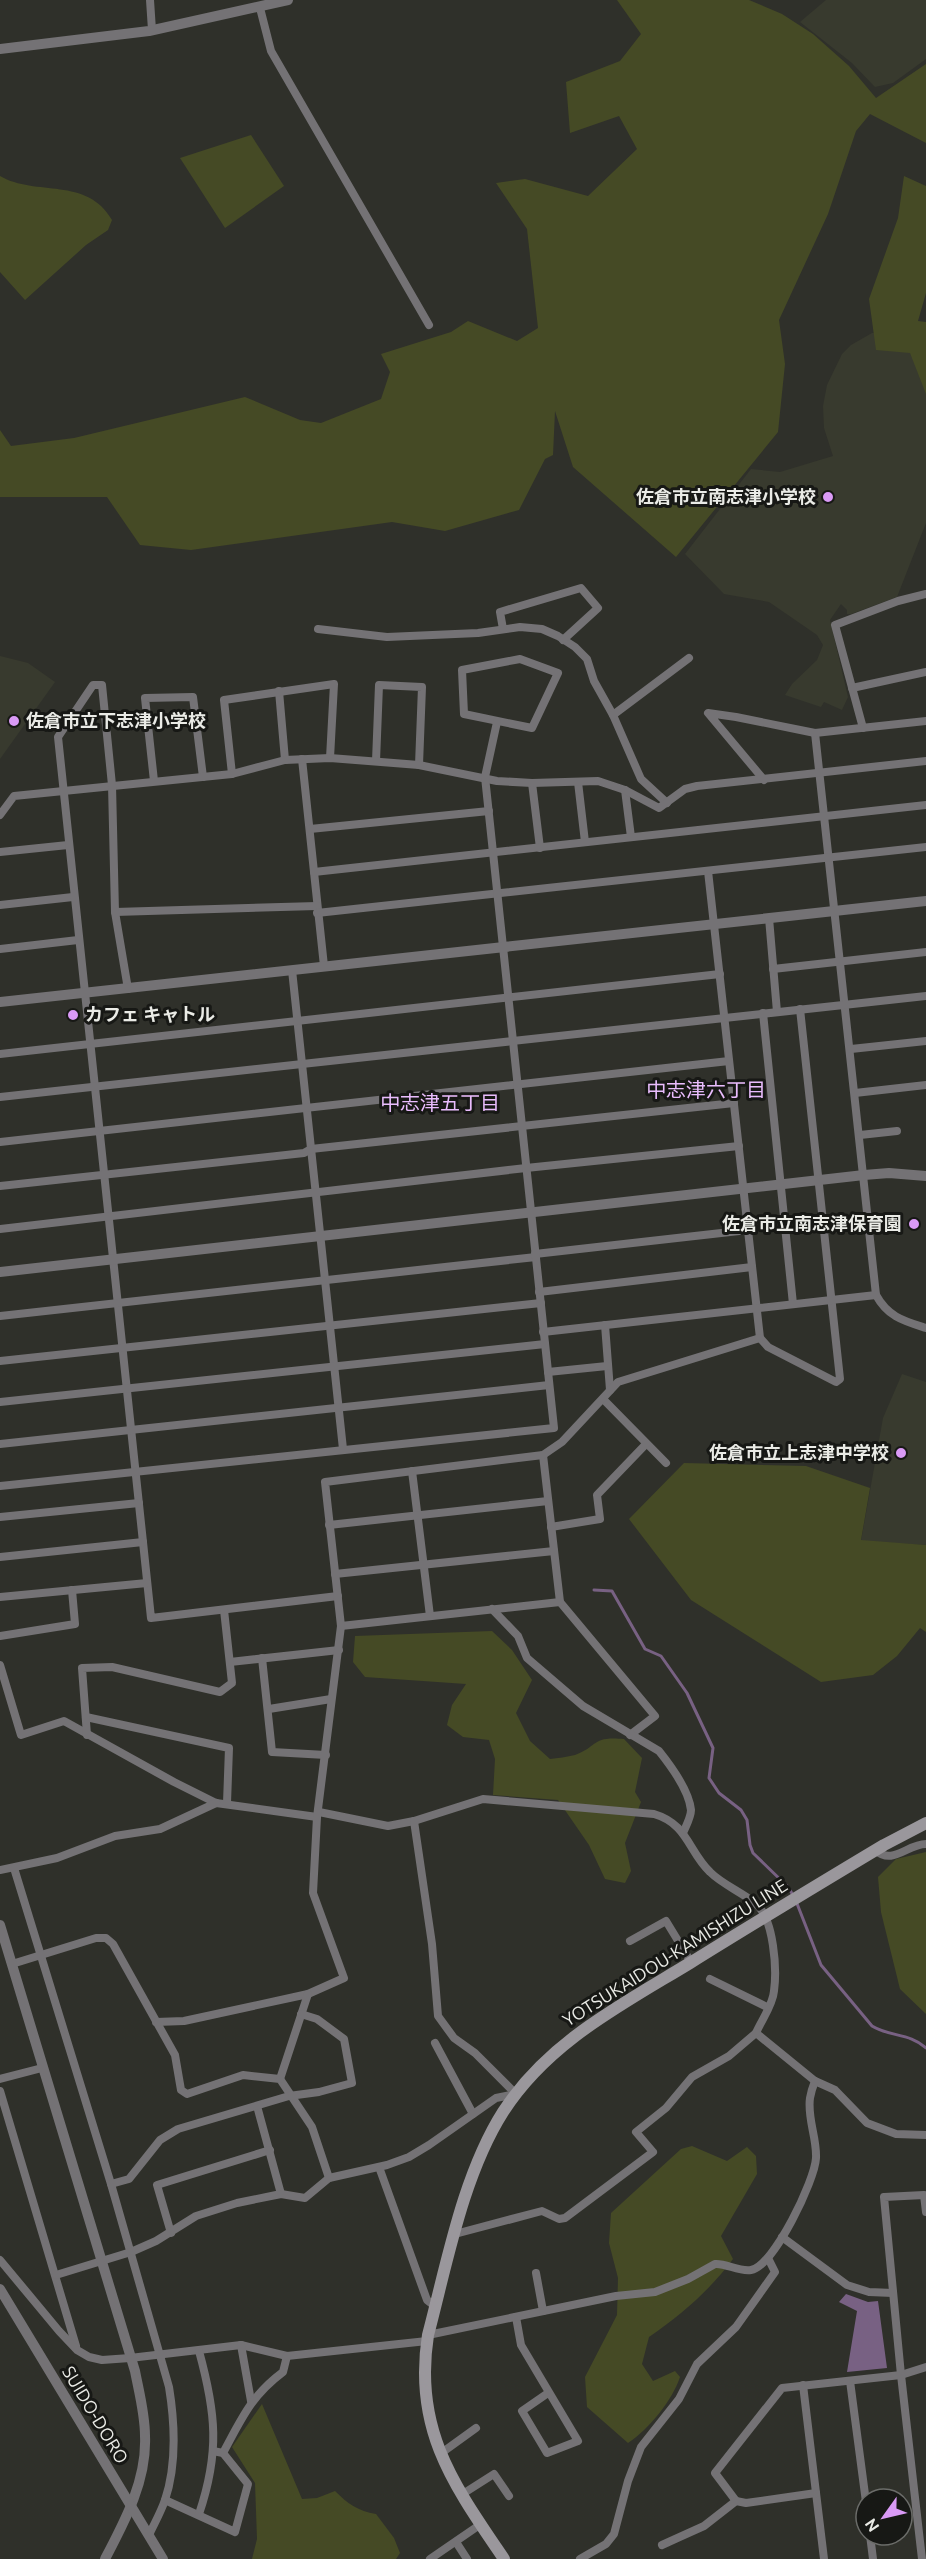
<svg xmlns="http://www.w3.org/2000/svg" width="926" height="2559" font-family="Ubuntu,'Noto Sans JP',sans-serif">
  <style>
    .built { fill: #383a2e }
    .green { fill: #454a25 }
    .water { fill: #786183 }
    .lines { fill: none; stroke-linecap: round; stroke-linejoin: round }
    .stream { stroke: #786183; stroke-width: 3 }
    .minor { stroke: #747275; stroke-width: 8 }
    .tertiary { stroke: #747275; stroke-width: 10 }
    .secondary { stroke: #9a979c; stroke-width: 12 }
    .poi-dot { fill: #da9af6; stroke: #171815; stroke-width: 2 }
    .labels { text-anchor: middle; stroke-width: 6; stroke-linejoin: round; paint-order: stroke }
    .poi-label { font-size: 18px; font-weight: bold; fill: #eaebe6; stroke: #171815; text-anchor: end }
    .street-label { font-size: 18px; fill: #eaebe6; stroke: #171815 }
    .neighbourhood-label { font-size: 20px; fill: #e9bcfd; stroke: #171815 }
  </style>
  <rect width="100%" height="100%" fill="#2f302a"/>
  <g class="built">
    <polygon points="826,0 926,0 926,59 893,83 875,87 852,63 800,22"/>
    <polygon points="895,331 926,363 926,523 897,597 851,614 847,614 847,610 841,604 830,620 848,697 842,710 824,702 821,707 785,695 792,684 817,660 823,645 817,635 769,602 724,594 685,554 751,469 780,472 833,456 824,428 823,406 827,385 842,354 851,345 872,333"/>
    <polygon points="0,656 28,663 55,682 0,759"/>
    <polygon points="902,1374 926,1382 926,1545 861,1541 883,1418"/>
  </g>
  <g class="green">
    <polygon points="617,0 749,0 782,14 813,34 849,66 876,98 926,64 926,143 870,114 856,131 828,214 779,320 785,364 778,432 676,557 573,467 555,411 553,455 545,459 519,510 445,531 392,522 191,550 140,545 107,497 0,497 0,430 11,446 74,438 245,397 300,420 321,423 381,399 390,372 381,354 451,332 468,321 517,341 538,328 527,229 496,183 525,179 588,196 637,149 619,116 570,133 566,82 620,61 641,34"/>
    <polygon points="251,135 284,186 225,228 180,158"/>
    <path d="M0,176C36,197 87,176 112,220L108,230L86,245L25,300L0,272Z"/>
    <polygon points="904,176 926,186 926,293 918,321 926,322 926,394 910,353 876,350 869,299 898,218"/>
    <polygon points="684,1463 806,1466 870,1488 861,1540 926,1545 926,1632 920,1628 897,1656 873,1675 821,1682 691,1600 629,1519"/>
    <path d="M492,1631L512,1650L532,1680L516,1713L530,1741L550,1759C558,1758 567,1757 575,1755C599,1746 591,1736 624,1739L642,1758L635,1792L641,1802L625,1843L631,1871L625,1883L605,1879L589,1845L558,1800L493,1795L495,1759L489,1740L463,1737L447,1725L452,1705L466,1684L365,1677L353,1662L355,1636Z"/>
    <polygon points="926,1852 926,2014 900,1989 881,1912 878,1877 896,1859"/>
    <path d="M692,2146L727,2161L747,2147L756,2156L757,2174L721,2236L733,2259C710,2290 681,2315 649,2337L642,2364L653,2381L675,2371L680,2377C672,2401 649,2429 628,2443L587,2407L585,2377L617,2315L618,2278L609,2243L611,2213L681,2149Z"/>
    <path d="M262,2404L302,2499L317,2498L335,2491C348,2504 358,2511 376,2514L394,2538L400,2553L396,2559H252L257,2539L255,2483L232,2447Z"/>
  </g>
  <polygon class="water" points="846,2294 868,2302 878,2301 887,2368 847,2372 857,2311 839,2302"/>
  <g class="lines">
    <g class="stream">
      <polyline points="594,1590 612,1591 645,1649 661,1656 687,1693 713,1748 709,1778 719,1793 741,1810 747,1820 750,1845 753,1853 788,1887 793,1895"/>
      <path d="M796,1901L821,1965L872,2026C890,2037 910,2033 926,2048"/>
    </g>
    <g class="minor">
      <polyline points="150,0 152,30"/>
      <polyline points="260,8 271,51 429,325"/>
      <polyline points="318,629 387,637 478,633 520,627 542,629 558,636 575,647 587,659 594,681 613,715 641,779 667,803"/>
      <polyline points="503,629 500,612 581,588 598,608 563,640"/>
      <polygon points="520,659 558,673 532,728 464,714 462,670"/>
      <polyline points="852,688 926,672"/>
      <polyline points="279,691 285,760"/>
      <polyline points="613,715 689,658"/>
      <polyline points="863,728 835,625 898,601 926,594"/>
      <path d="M815,733L876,1295C888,1317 904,1321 926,1328"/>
      <polyline points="302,759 324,966"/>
      <polyline points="376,761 379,685 422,687 419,765"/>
      <polyline points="232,774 224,700 334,684 330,758"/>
      <polyline points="764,780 708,713 736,717 815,733 926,721"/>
      <polyline points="154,781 145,698 193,697 203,777"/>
      <polyline points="578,782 585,842"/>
      <polyline points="532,783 540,848"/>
      <polyline points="625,790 631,837"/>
      <polyline points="0,815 14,796 232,774 285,760 330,758 419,765 497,781 532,783 598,781 625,790 659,808 685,789 697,786 926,761"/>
      <polyline points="310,829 489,811"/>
      <polyline points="0,852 68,845"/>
      <polyline points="708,871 760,1338 768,1347 836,1382 840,1379 800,1009"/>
      <polyline points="314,872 926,805"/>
      <polyline points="0,905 73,897"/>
      <polyline points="115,912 317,906"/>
      <polyline points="317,913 926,847"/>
      <polyline points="769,918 777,1012"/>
      <polyline points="0,949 78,940"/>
      <polyline points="773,969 926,952"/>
      <polyline points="292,970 343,1449"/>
      <polyline points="128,989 115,912 112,785 102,685 93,685 58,737 151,1618 338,1596"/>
      <polyline points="763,1013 793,1304"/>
      <polyline points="851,1049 926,1041"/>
      <polyline points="0,1054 720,974"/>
      <polyline points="855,1093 926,1085"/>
      <polyline points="0,1097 926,996"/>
      <polyline points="860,1135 897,1131"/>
      <polyline points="0,1142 729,1061"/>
      <polyline points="0,1186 304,1153 311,1149 734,1103"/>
      <polyline points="0,1229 526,1168 739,1146"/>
      <polyline points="535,1254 748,1230"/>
      <polyline points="539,1292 752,1267"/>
      <polyline points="0,1316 536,1257"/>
      <polyline points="605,1325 610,1390"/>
      <polyline points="543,1332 876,1295"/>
      <polyline points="0,1361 541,1303"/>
      <polyline points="548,1372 607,1366"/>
      <polyline points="603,1399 666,1463"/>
      <polyline points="0,1402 545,1344"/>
      <polyline points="0,1444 549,1385"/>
      <polyline points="412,1471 430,1616"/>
      <polyline points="0,1486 554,1428 485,777 497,722"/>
      <polyline points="0,1517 139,1503"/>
      <polyline points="329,1525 548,1501"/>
      <polyline points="551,1527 600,1519 597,1495 646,1444"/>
      <polyline points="0,1557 143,1542"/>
      <polyline points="335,1574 554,1551"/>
      <polyline points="0,1597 147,1583"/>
      <polyline points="560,1602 655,1716 630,1735"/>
      <path d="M492,1609L518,1636L527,1658L583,1706L659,1751C671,1766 689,1790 691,1810C691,1817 686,1826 683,1833"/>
      <polyline points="341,1626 560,1602 543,1455"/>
      <polyline points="0,1636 75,1624 72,1590"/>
      <polyline points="262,1658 272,1752 326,1755"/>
      <polyline points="230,1662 339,1650"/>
      <polyline points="0,1665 21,1735 64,1721 174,1782 216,1803 317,1817"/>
      <polyline points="269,1709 331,1699"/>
      <polyline points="86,1717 229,1748 227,1803"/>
      <polyline points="87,1735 82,1668 112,1667 220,1692 232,1683 224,1610"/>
      <path d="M319,1812L388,1826L414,1821L483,1799L654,1814C688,1824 688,1851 710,1872C723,1885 742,1892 756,1904C774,1919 777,1969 774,1991C773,2005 761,2021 756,2033L815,2081L835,2090L867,2123L896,2134L926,2135"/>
      <polyline points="414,1821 432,1944 438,2016 454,2038 475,2053 516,2094"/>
      <path d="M875,1850C893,1866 907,1844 926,1844"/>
      <path d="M14,1868L111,2184L169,2387C175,2424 177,2464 165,2500C161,2512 154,2524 149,2535"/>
      <polyline points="0,1870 57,1858 115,1836 160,1829 216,1803"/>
      <polyline points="630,1941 666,1921 691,1962"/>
      <polyline points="12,1964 96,1938 106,1938 113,1944 175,2055 181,2090 187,2094 243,2075 280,2079 312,2127 329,2178"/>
      <polyline points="710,1979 767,2007"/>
      <polyline points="156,2022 184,2021 308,1994 344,1978 313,1893 317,1817 341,1626 325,1482 543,1455 562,1442 618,1382 760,1338"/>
      <polyline points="435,2043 473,2114"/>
      <polyline points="0,2079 42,2068"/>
      <polyline points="280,2079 308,1994"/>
      <polyline points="0,2091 76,2346"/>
      <polyline points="257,2106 281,2194"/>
      <polyline points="379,2167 427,2300 436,2307"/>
      <polyline points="111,2184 129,2179 160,2140 178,2129 289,2096 319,2092 352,2083 344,2039 317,2019 301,2014"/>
      <polyline points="171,2233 157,2185 270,2150"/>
      <polyline points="455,2234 542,2211 559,2219 565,2218 653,2152 636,2132 666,2108 692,2077 729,2056 756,2033"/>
      <polyline points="782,2237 847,2285 869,2292 893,2293"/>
      <polyline points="0,2260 59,2331 77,2350 89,2357 102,2360 130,2358 241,2345 287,2356 427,2341"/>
      <polyline points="536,2273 543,2311"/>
      <polyline points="56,2275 131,2252 156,2241 196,2216 237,2203 281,2194 305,2198 329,2178 387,2165 409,2157 429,2145 496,2098 516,2094"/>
      <polyline points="516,2317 521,2345 578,2441 547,2453 522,2411 548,2393"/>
      <path d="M428,2335L616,2296L655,2292L688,2279L715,2264C726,2263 739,2272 751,2270C774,2266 815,2180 816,2158C817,2138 807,2118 810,2098C811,2092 813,2086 815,2081"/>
      <polyline points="241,2345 251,2401"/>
      <polyline points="850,2381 866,2502"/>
      <polyline points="803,2385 824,2559"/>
      <path d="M223,2453C242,2418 251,2396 283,2372L287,2356"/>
      <polyline points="440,2454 476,2428"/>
      <polyline points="461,2495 494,2474 509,2496"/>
      <polyline points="165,2500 235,2532 248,2484 223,2453 213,2451"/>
      <polyline points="736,2501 715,2473 782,2388 901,2375 926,2367"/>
      <path d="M199,2514C220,2452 216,2413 199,2351"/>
      <polyline points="870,2535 873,2559"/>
      <polyline points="456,2542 467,2559"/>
      <polyline points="662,2545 704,2526 736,2501 746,2503 816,2493"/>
      <polyline points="430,2559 481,2524"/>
      <polyline points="580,2559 606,2544 614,2534 628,2481 641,2447 679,2399 697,2364 736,2327 775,2272 768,2258"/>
      <polyline points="922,2559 901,2375 884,2197 924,2195 926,2212"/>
    </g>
    <g class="tertiary">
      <polyline points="0,49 149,31 288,0"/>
      <polyline points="0,1002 926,901"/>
      <polyline points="0,1272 864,1175 889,1173 926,1176"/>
      <path d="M0,1925L135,2371C139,2392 145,2414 145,2436C147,2480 125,2521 105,2559"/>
      <polyline points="0,2289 163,2559"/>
    </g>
    <path class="secondary" d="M504,2559C454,2485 413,2430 428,2335C447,2263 463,2175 503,2112C548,2042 621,2005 690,1963C754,1923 819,1884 884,1845L926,1823"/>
  </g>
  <g class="poi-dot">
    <circle cx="828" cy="497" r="6"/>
    <circle cx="14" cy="721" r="6"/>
    <circle cx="73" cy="1015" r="6"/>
    <circle cx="914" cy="1224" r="6"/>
    <circle cx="901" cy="1453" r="6"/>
  </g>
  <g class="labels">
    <g class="poi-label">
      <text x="816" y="503">佐倉市立南志津小学校</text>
      <text x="26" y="727" text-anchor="start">佐倉市立下志津小学校</text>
      <text x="85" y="1021" text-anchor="start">カフェ キャトル</text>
      <text x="902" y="1230">佐倉市立南志津保育園</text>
      <text x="889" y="1459">佐倉市立上志津中学校</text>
    </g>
    <g class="street-label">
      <text transform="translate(675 1953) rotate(-32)" y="6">YOTSUKAIDOU-KAMISHIZU LINE</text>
      <text transform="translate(95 2415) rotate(59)" y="6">SUIDO-DORO</text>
    </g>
    <g class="neighbourhood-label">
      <text x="706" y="1097">中志津六丁目</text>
      <text x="440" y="1110">中志津五丁目</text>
    </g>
  </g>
  <g transform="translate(884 2517) rotate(236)"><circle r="28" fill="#171815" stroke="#6b6c69" stroke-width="1.5"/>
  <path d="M0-4.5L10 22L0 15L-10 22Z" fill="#da9af6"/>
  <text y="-9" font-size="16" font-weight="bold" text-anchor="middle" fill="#eaebe6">N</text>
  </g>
</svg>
